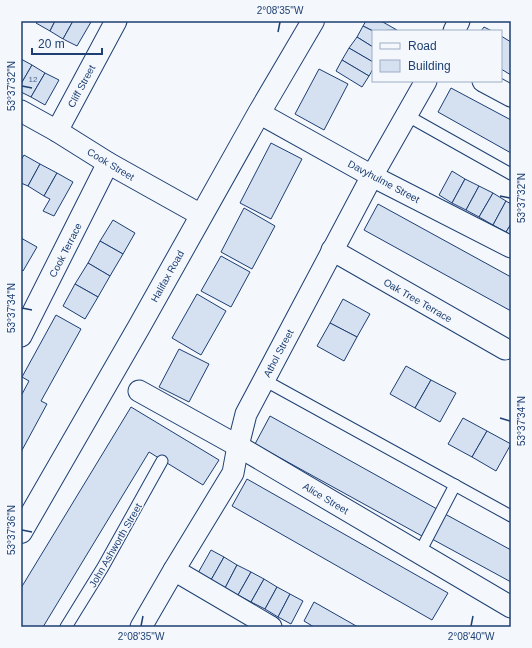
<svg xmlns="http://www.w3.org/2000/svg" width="532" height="648" font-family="Helvetica,sans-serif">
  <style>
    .building { fill: #d5e0f0; stroke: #1d3f73 }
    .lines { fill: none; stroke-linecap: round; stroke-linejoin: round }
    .lane-casing { stroke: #1d3f73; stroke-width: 13 }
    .street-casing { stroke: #1d3f73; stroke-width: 23 }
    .highway-casing { stroke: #1d3f73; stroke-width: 24 }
    .lane { stroke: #f4f7fb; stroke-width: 11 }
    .street { stroke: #f4f7fb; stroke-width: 21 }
    .highway { stroke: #f4f7fb; stroke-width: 22 }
    .ticks { fill: none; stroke: #1d3f73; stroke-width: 1.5 }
    .labels { text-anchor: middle; stroke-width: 3; stroke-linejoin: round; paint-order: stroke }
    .number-label { font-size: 8px; fill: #4b6792 }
    .street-label { font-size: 10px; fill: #1d3f73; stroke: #f4f7fb }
    .neatline { fill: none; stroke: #1d3f73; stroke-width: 1.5 }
    .ticks-label { font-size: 10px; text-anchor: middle; fill: #1d3f73 }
  </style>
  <rect width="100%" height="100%" fill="#f4f7fb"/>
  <g class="building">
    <polygon points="38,21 55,21 50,31 36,23"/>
    <polygon points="55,21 73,21 63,39 50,31"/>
    <polygon points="73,21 89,21 91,22 77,46 63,39"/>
    <polygon points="366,21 381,21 397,30 373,31 363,26"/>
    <polygon points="363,26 373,31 373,47 357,37"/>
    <polygon points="484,27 492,31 481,31"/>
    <polygon points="501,36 511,42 511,75 501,69"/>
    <polygon points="357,37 373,47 373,62 349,48"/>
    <polygon points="349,48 373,62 373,69 369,76 342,60"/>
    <polygon points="21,59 32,65 21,84"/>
    <polygon points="342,60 369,76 362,87 336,71"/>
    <polygon points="32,65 45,73 31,97 21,92 21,84"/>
    <polygon points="319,69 348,84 324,130 295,114"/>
    <polygon points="45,73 59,80 45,105 31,97"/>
    <polygon points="451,88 511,120 511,153 438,112"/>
    <polygon points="271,143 302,159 271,219 240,203"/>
    <polygon points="24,155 40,164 28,186 21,183 21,160"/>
    <polygon points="40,164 57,173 44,196 28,186"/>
    <polygon points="452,171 465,179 452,203 439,195"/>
    <polygon points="57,173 73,182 54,216 43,211 50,199 44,196"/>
    <polygon points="465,179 479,186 466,210 452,203"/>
    <polygon points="479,186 493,193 479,217 466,210"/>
    <polygon points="493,193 506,201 493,225 479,217"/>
    <polygon points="506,201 511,204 511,224 506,232 493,225"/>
    <polygon points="378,204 511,277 511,311 364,230"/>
    <polygon points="244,208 275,226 252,269 221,252"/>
    <polygon points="113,220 135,233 123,254 100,241"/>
    <polygon points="511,224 511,235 506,232"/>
    <polygon points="21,238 37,247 23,271 21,269"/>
    <polygon points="100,241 123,254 110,276 88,263"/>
    <polygon points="221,256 250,272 231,307 201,291"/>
    <polygon points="88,263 110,276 98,297 75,284"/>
    <polygon points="75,284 98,297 85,319 63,306"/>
    <polygon points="197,294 226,311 201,355 172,338"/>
    <polygon points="343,299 370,314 357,337 330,323"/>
    <polygon points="56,315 81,329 41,401 47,404 21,452 21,396 29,381 22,377"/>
    <polygon points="330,323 357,337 344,361 317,346"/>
    <polygon points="179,349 209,364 189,402 159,387"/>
    <polygon points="406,366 431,380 415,408 390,394"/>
    <polygon points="431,380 456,393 440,422 415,408"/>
    <polygon points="131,407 219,460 203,485 149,452 43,627 21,627 21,588"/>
    <polygon points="270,416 437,509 422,536 255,444"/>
    <polygon points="463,418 487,431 472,457 448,444"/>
    <polygon points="487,431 511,444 496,471 472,457"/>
    <polygon points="247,479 448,593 432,620 232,506"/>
    <polygon points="445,514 511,550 511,582 432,539"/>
    <polygon points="211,550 224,557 211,580 198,573"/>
    <polygon points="224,557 237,565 225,588 211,580"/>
    <polygon points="237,565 251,572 238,595 225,588"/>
    <polygon points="251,572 264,579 251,602 238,595"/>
    <polygon points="264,579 277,587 265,609 251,602"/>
    <polygon points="277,587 290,594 278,617 265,609"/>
    <polygon points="290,594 303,601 291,624 278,617"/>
    <polygon points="314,602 358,627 314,627 304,621"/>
  </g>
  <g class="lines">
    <defs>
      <g id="lane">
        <polyline points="406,115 511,174"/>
        <polyline points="264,380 511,516"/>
        <polyline points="419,554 455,485"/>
        <polyline points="66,627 103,567 162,461"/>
      </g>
      <g id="street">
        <polyline points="454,31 459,21"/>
        <polyline points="483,81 511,96"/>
        <polyline points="21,111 57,131 108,163 201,215"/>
        <polyline points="259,113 372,176 511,247"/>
        <polyline points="57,131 116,21"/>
        <polyline points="332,250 505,349"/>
        <polyline points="21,336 108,163"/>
        <polyline points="139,391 238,446 511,607"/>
        <polyline points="174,570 271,627"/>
        <polyline points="141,627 174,570 233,473 238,446 246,414 372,176 426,81"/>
      </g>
      <polyline id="highway" points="21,532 139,327 259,113 313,21"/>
    </defs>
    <use href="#lane" class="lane-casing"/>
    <use href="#street" class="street-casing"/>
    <use href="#highway" class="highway-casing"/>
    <use href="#lane" class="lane"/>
    <use href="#street" class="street"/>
    <use href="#highway" class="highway"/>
  </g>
  <path class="ticks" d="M278,32L280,22M22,86L32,88M500,196L510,198M22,308L32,310M500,418L510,421M22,530L32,532M141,626L143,616M471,626L473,616"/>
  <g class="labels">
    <g class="number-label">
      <text x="33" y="82">12</text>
    </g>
    <g class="street-label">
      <text transform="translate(81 86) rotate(-62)" y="4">Cliff Street</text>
      <text transform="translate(111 164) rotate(31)" y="4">Cook Street</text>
      <text transform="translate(384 181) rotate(28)" y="4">Davyhulme Street</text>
      <text transform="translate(65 250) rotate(-63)" y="4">Cook Terrace</text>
      <text transform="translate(167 276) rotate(-61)" y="4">Halifax Road</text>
      <text transform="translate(418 300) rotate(30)" y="4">Oak Tree Terrace</text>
      <text transform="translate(278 353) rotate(-62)" y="4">Athol Street</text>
      <text transform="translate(326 498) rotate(31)" y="4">Alice Street</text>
      <text transform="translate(115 545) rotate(-60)" y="4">John Ashworth Street</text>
    </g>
  </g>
  <rect width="532" height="648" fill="none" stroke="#f4f7fb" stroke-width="44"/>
  <rect x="372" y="30" width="130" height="52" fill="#f4f7fb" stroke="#9eadc5"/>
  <rect x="380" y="43" width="20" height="6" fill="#f4f7fb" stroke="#9eadc5"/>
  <text x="408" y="50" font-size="12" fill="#1d3f73">Road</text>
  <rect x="380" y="60" width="20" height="12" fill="#d5e0f0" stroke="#9eadc5"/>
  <text x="408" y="70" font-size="12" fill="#1d3f73">Building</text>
  <path d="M32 48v6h70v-6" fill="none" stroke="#1d3f73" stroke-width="2"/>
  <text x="38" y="48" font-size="12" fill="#1d3f73" stroke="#f4f7fb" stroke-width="3" paint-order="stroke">20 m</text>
  <rect x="22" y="22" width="488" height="604" class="neatline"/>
  <g class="ticks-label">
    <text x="280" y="14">2°08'35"W</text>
    <text transform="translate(11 86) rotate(-90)" y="4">53°37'32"N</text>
    <text transform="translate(521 198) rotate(-90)" y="4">53°37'32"N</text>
    <text transform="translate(11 308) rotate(-90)" y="4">53°37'34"N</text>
    <text transform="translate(521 421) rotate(-90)" y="4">53°37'34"N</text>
    <text transform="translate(11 530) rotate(-90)" y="4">53°37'36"N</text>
    <text x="141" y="640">2°08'35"W</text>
    <text x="471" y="640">2°08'40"W</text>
  </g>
</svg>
